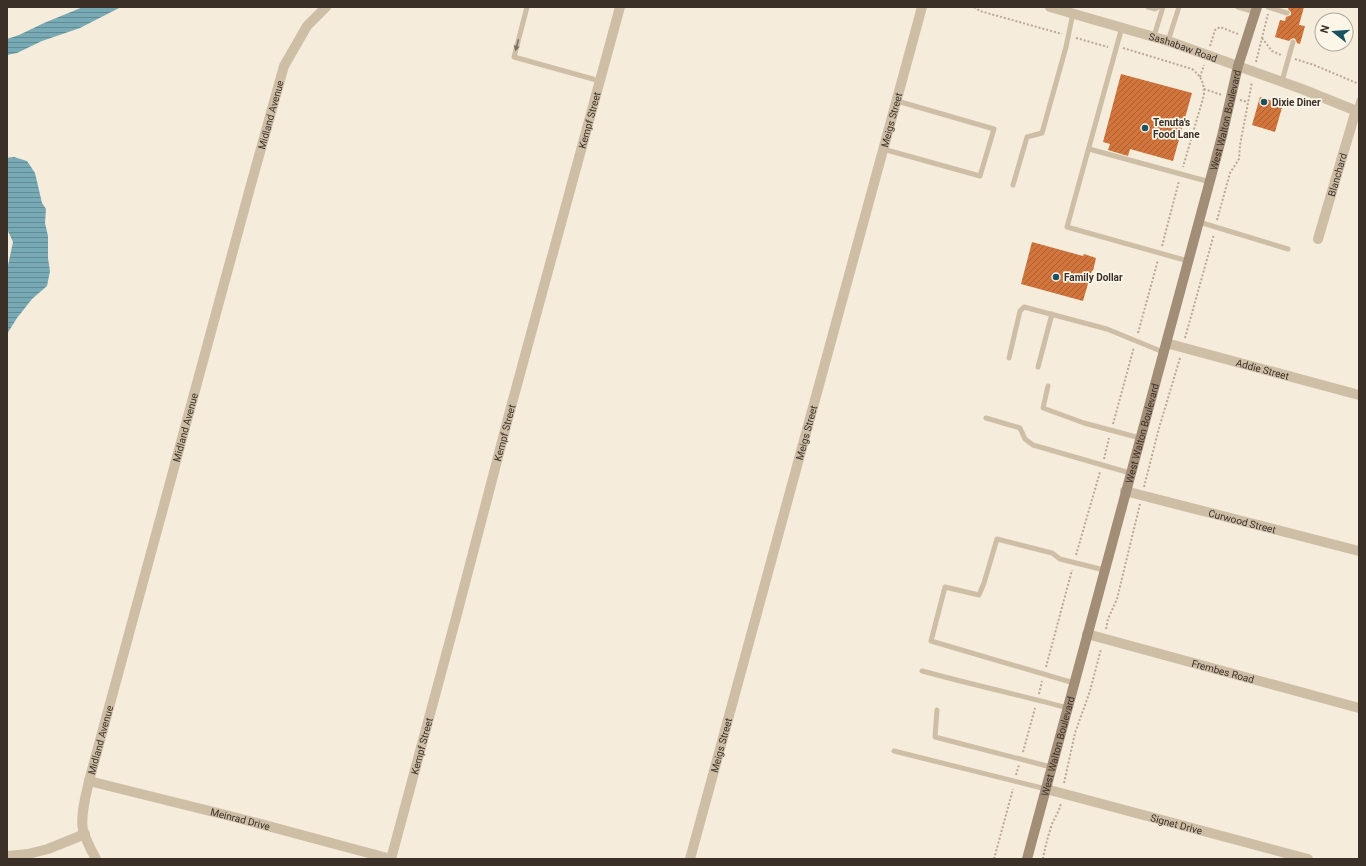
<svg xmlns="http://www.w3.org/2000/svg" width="1366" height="866" font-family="Roboto,sans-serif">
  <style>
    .water { fill: url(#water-rules) }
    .building { fill: url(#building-hatch) }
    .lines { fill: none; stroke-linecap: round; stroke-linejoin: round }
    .path { stroke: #baa890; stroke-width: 2; stroke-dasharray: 2 2; stroke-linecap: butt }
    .service { stroke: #cebea6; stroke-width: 5 }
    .minor { stroke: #cebea6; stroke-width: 10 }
    .tertiary { stroke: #cebea6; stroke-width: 10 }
    .secondary { stroke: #a28d77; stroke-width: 10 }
    .oneway { fill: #7d7061 }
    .poi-dot { fill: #195260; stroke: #fcf6e9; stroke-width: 1.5 }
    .labels { text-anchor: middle; stroke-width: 3.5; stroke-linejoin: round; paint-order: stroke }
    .street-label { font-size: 10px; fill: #3a3028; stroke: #fcf6e9 }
    .poi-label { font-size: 10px; font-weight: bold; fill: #3a3028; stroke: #fcf6e9; text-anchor: start }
  </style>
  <defs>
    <pattern id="water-rules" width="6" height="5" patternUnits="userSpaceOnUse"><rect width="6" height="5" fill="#78aab5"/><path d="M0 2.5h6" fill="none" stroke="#638b93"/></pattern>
    <pattern id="building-hatch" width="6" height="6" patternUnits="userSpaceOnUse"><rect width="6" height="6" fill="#d2753c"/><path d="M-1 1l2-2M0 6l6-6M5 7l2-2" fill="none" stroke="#ab6032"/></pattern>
  </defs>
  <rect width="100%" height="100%" fill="#f5ecdc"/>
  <g class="water">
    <polygon points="83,7 121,7 80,28 42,41 17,53 7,55 7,39 19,35 44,23"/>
    <polygon points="14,157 27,161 35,173 42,203 46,209 45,223 48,236 48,258 50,271 47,286 32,299 17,318 7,334 7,270 13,242 7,229 7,158"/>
  </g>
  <g class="building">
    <polygon points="1289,7 1304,7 1299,25 1305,26 1300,44 1297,43 1296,40 1294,38 1291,39 1289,41 1275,37 1280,20 1285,21 1286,17 1291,15 1291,12 1288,9"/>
    <polygon points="1121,74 1192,93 1173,161 1130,149 1128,156 1108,150 1110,144 1103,142"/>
    <polygon points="1260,97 1283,104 1275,132 1252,125"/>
    <polygon points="1032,242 1083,256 1084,254 1096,258 1093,271 1092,270 1083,301 1021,284"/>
  </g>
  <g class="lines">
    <g class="path">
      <polyline points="974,7 980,11 1062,34"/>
      <polyline points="1076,38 1108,47"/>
      <polyline points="1262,38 1272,51 1281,55"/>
      <polyline points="1210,46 1215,30 1220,27 1238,34"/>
      <path d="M1123,48L1192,69C1202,77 1204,83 1204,95L1183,167"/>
      <polyline points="1295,59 1314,65 1359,84"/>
      <polyline points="1256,62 1268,14"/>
      <polyline points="1200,77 1204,65"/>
      <polyline points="1204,89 1222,95"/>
      <polyline points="1240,100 1248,102"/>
      <polyline points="1217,220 1230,173 1239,159 1240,145 1252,82"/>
      <polyline points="1162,246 1179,181"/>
      <polyline points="1138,333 1158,260"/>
      <polyline points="1185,338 1214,234"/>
      <polyline points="1113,424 1134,347"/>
      <polyline points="1104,459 1109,438"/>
      <polyline points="1144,487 1159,428 1180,358"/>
      <polyline points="1076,555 1100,472"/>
      <polyline points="1106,629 1108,619 1117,599 1140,504"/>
      <polyline points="1046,667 1072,570"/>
      <polyline points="1039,694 1042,681"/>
      <polyline points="1023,752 1035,708"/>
      <polyline points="1016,775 1019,765"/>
      <polyline points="1064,783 1075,733 1090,691 1101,649"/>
      <polyline points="994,859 1013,789"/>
      <path d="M1043,859C1045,847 1048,836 1052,824C1055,817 1059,812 1061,803"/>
    </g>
    <g class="service">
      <polyline points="527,7 514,57 600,81"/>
      <polyline points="1148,7 1155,9 1159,7"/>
      <polyline points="1238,7 1255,12"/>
      <polyline points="1268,7 1287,13"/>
      <polyline points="1122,27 1067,227 1188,261"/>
      <polyline points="1154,36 1163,7"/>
      <polyline points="1168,41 1179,7"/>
      <polyline points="1282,81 1293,42"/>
      <polyline points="1356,110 1359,100"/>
      <polyline points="883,149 980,176 994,129 897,101"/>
      <polyline points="1089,149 1210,182"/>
      <polyline points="1013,185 1027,137 1042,133 1066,47 1073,13"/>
      <polyline points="1199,222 1288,249"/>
      <polyline points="1009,358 1020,311 1024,307 1107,329 1163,352"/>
      <polyline points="1038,367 1052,314"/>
      <polyline points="1048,386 1043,408 1084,423 1140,438"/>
      <polyline points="986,418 1020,428 1025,439 1033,445 1130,473"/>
      <path d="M922,671C970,684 1019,695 1068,708"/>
      <polyline points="1074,683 931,641 945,587 979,595 984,583 997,539 1052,553 1060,559 1104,570"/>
      <polyline points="937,710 935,737 1051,767"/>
      <polyline points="894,751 1046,789"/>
    </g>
    <g class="minor">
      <path id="s1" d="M1318,239L1356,110"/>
      <path id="s2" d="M1166,343L1359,395"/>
      <path id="s3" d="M1125,491L1359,551"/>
      <path id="s4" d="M1087,634L1359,708"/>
      <path id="s5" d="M89,781L238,818L391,859"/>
      <path id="s6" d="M1046,789L1308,859"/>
      <polyline points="7,856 28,854 48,849 85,834"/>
      <path id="s7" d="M96,859C91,850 86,840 83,830C80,816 86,795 89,781L250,188L284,66L307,26L326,7"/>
      <path id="s8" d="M391,859L457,614L511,407L620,7"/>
      <path id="s9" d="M690,859L922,7"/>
    </g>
    <path class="tertiary" id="s10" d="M1050,7L1168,41L1302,89L1359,112"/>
    <path class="secondary" id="s11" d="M1027,859L1222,136L1238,66L1257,7"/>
  </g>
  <defs><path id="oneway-solid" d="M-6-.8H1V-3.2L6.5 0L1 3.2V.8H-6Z"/></defs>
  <use class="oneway" href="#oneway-solid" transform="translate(517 45) rotate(105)"/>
  <g class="poi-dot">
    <circle cx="1264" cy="102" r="4"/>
    <circle cx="1145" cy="128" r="4"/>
    <circle cx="1056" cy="277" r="4"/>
  </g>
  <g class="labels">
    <g class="street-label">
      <text dy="4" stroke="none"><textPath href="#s10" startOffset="139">Sashabaw Road</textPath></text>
      <text dy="4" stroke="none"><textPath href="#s7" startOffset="772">Midland Avenue</textPath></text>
      <text dy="4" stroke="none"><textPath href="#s8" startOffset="765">Kempf Street</textPath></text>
      <text dy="4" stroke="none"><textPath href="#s9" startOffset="766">Meigs Street</textPath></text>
      <text dy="4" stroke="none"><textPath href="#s11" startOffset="765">West Walton Boulevard</textPath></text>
      <text dy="4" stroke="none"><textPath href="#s1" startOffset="67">Blanchard</textPath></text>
      <text dy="4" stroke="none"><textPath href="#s2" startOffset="100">Addie Street</textPath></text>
      <text dy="4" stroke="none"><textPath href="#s7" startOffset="448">Midland Avenue</textPath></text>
      <text dy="4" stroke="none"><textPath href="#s8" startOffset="441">Kempf Street</textPath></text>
      <text dy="4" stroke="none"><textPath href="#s9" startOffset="442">Meigs Street</textPath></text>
      <text dy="4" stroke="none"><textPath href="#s11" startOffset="441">West Walton Boulevard</textPath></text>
      <text dy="4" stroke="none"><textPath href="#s3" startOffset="121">Curwood Street</textPath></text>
      <text dy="4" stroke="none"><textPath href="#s4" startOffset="141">Frembes Road</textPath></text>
      <text dy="4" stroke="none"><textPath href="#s7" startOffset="124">Midland Avenue</textPath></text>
      <text dy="4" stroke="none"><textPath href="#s8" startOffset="117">Kempf Street</textPath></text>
      <text dy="4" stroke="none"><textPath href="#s9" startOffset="118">Meigs Street</textPath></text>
      <text dy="4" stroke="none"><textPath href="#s11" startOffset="117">West Walton Boulevard</textPath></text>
      <text dy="4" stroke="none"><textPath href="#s5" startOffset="156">Meinrad Drive</textPath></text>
      <text dy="4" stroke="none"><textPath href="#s6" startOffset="135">Signet Drive</textPath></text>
    </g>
    <g class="poi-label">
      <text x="1272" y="106">Dixie Diner</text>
      <text x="1153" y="126">Tenuta's<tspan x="1153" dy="12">Food Lane</tspan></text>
      <text x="1064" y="281">Family Dollar</text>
    </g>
  </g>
  <rect width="1366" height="866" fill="none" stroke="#3a3028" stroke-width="16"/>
  <g transform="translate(1334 32) rotate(287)"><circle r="19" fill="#fcf6e9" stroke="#aea79c"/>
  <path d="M0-3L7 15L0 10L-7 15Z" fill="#195260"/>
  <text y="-6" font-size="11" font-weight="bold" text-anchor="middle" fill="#3a3028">N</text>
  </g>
</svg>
